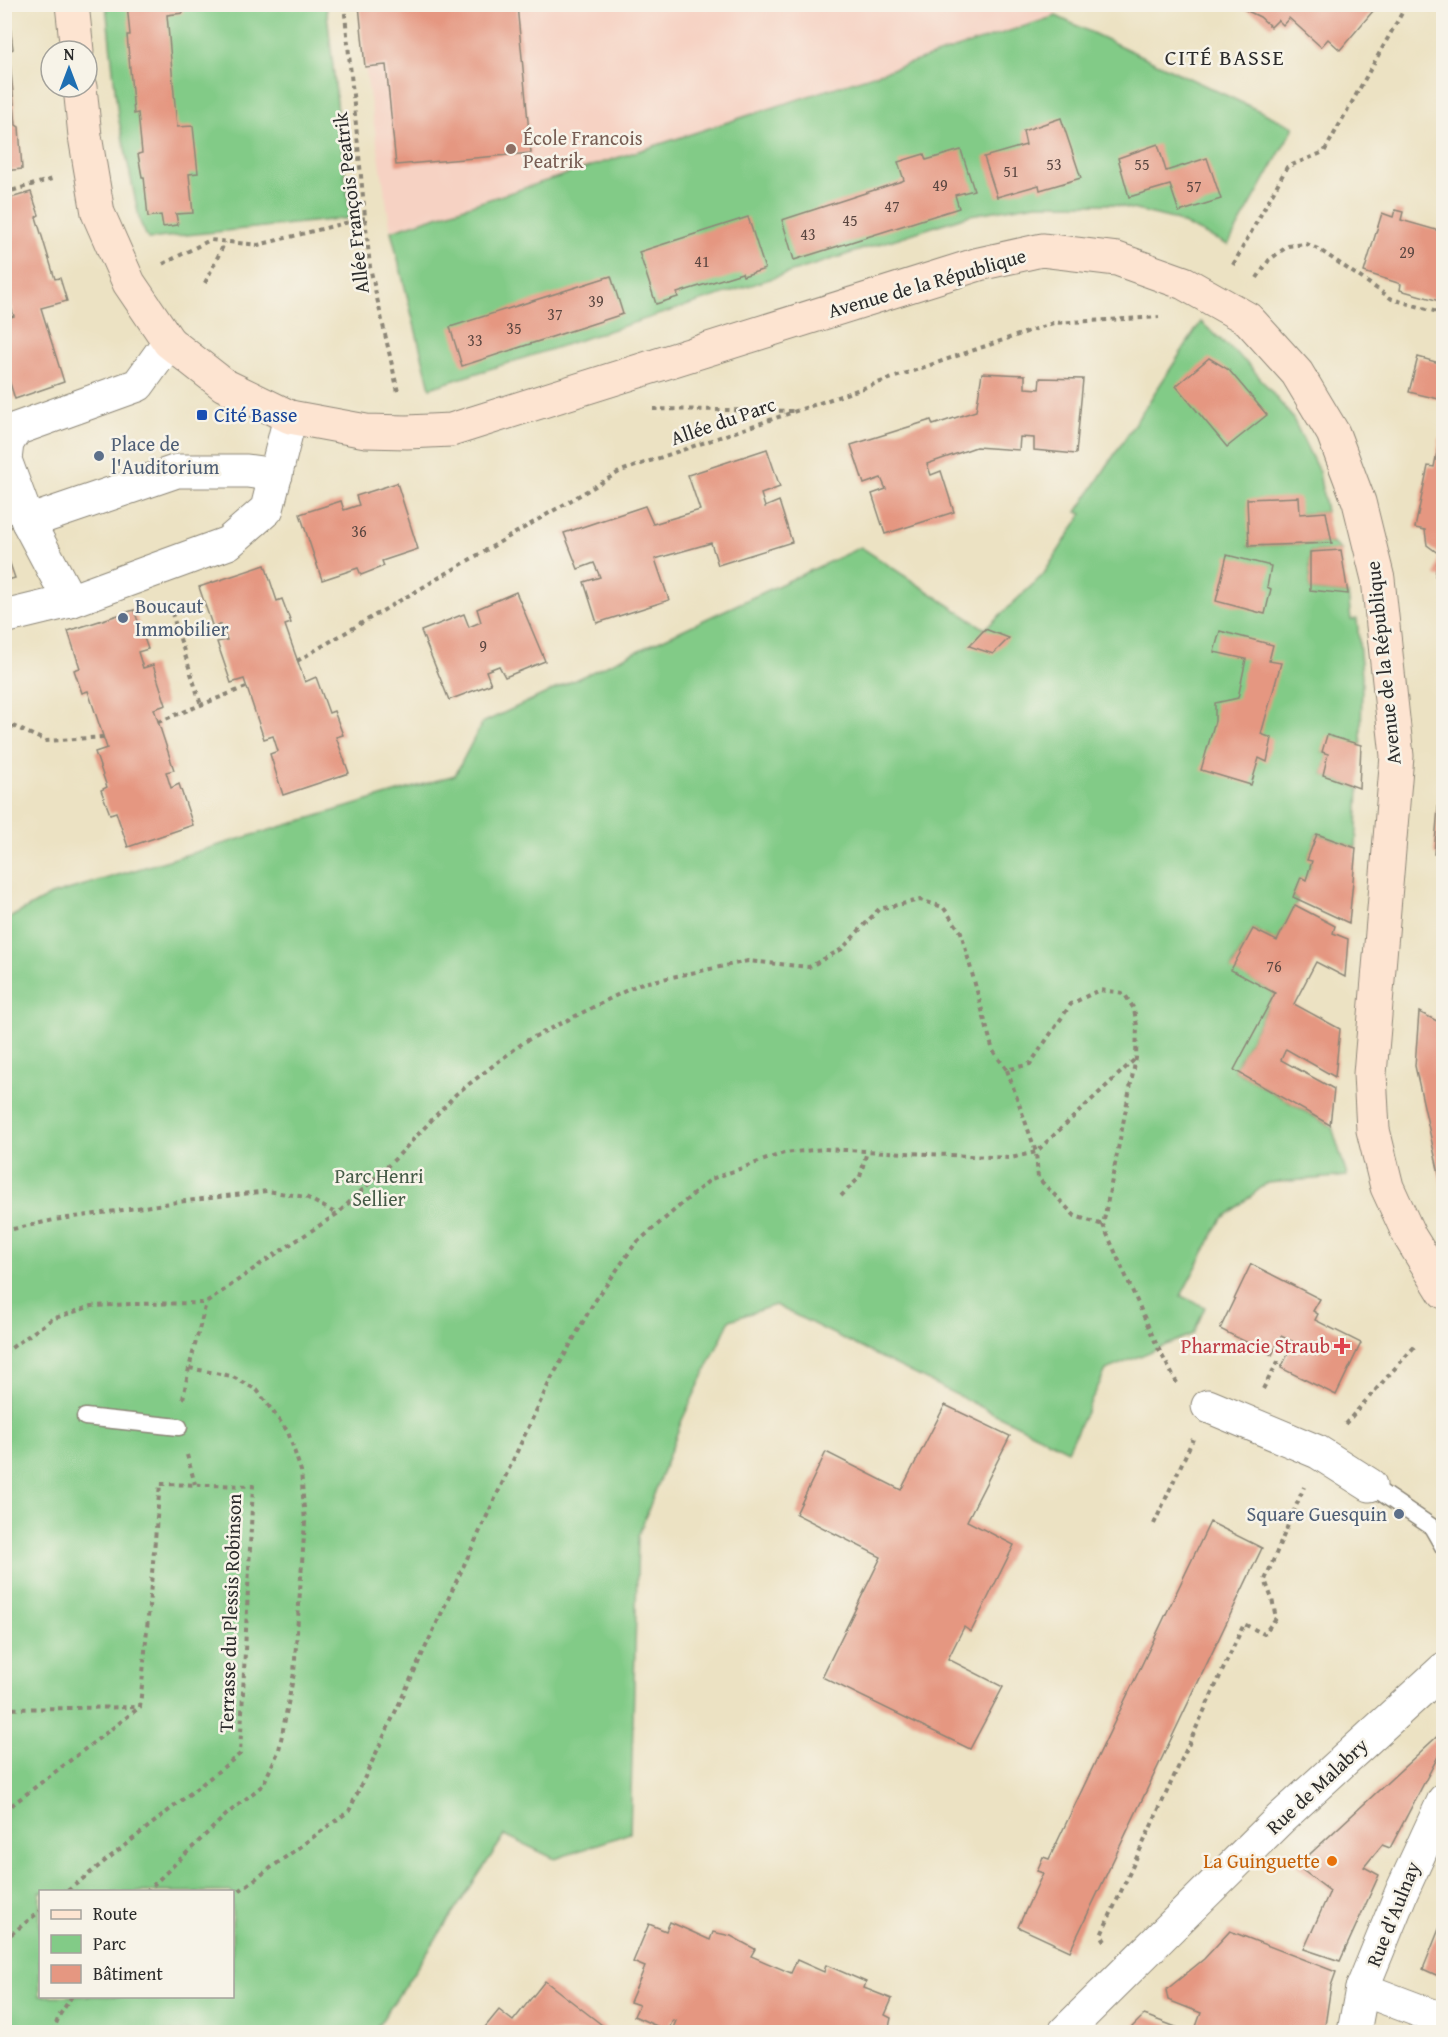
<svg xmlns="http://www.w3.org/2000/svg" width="1448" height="2037" font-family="'Gentium Book Plus',serif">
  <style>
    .built { fill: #f6d2c3 }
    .green { fill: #82cb87; stroke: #567b59; stroke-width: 1.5; fill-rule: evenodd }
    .building { fill: #e59781 }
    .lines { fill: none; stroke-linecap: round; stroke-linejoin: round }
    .lane-casing { stroke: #8c8677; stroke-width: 19 }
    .street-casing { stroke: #8c8677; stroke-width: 35 }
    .secondary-casing { stroke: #8c8677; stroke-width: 35 }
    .path { stroke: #8c8677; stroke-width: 4; stroke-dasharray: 4.5 4.5; stroke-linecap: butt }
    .lane { stroke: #fff; stroke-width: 16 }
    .street { stroke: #fff; stroke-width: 33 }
    .secondary { stroke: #fde4d1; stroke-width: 33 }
    .education-dot { fill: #8d6e63; stroke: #f7f3e8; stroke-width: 2 }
    .transit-dot { fill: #1a4fb4; stroke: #f7f3e8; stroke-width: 2 }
    .service-dot { fill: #5c6f8a; stroke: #f7f3e8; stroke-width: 2 }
    .health-dot { fill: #e0444e; stroke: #f7f3e8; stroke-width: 2 }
    .food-dot { fill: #e8710a; stroke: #f7f3e8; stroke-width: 2 }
    .labels { text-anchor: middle; stroke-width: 5; stroke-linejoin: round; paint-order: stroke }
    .number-label { font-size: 16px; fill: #5a4640 }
    .education-label { font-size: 20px; fill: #785e54; stroke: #f7f3e8; text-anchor: start }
    .street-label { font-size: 20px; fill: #2b2b2b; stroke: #f7f3e8 }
    .transit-label { font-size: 20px; fill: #164399; stroke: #f7f3e8; text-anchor: start }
    .service-label { font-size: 20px; fill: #4e5e75; stroke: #f7f3e8; text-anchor: start }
    .park-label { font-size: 20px; fill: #455b47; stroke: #f7f3e8 }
    .health-label { font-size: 20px; fill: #be3a42; stroke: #f7f3e8; text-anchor: end }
    .food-label { font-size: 20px; fill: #c56008; stroke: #f7f3e8; text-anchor: end }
    .quarter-label { font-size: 22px; letter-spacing: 1.5px; fill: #2b2b2b; stroke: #f7f3e8 }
  </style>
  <rect width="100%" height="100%" fill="#f7f3e8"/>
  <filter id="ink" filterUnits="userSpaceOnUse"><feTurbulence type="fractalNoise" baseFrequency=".0167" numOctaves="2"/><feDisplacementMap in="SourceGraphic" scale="12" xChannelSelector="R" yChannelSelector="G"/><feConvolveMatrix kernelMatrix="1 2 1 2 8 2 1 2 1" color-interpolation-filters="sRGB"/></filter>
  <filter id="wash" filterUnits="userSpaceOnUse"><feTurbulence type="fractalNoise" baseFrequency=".008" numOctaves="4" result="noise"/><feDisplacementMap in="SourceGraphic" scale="24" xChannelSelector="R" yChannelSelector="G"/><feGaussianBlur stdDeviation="1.35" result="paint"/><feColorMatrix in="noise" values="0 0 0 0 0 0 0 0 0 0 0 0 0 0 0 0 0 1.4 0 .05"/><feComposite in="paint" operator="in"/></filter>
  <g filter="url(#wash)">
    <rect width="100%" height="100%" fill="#ece2c3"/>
    <polygon class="built" points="1055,4 1056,16 391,231 365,67 359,5"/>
    <g class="green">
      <polygon points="106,5 326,5 350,218 148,239 140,222 118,116"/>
      <polygon points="1056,16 1294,127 1228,245 1173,219 1111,204 1036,204 970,215 430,388 391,231"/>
      <path d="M1201,322L1250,366L1292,417L1319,472L1326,512L1300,514L1249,546L1332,543L1341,550L1310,552V590L1348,594L1351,620L1357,619L1362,676L1361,745L1322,752L1328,754L1323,775L1359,788L1356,848L1317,834L1308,859L1312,861L1306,880L1301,878L1293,897L1298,900L1277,941L1253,929L1231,969L1275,993L1234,1070L1332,1127L1347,1176L1267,1183L1221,1220L1181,1296L1205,1307L1193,1334L1106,1370L1068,1450L775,1305L730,1320L682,1420L638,1537L630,1833L555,1859L505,1835L374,2032H5L4,921L51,895L455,775L482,723L861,547L985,629L1043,575L1082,514L1077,512ZM40,1892H232V1996H40Z"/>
    </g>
    <g id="blocks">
      <g class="building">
        <polygon points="127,4 182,4 183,13 167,15 177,127 193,126 198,173 189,174 193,213 176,214 178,225 163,227 161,215 148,217 144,177 142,177 138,154 142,153 138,113 134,114 127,35 130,35"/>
        <polygon points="1177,4 1192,4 1191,9"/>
        <polygon points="1233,4 1379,4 1340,50 1328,39 1321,47 1289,18 1283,25 1278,20 1271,27 1260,17"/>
        <polygon points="359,5 517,5 531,153 396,165 386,65 365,67"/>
        <polygon points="4,9 8,9 13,49 9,51 16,125 19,127 22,169 4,171"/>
        <polygon points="1061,118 1081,178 1040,190 1039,185 997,197 984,157 1026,145 1023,131"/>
        <polygon points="1158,144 1166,171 1207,158 1221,199 1179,212 1170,185 1129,197 1118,158"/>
        <polygon points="961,150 974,190 955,195 959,208 794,260 782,220 902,181 904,180 898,162 924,154 926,160"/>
        <polygon points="31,192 39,215 36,217 55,279 60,278 67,301 41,308 64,382 15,399 4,364 4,319 14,316 4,288 4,200"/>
        <polygon points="1395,210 1403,212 1401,220 1443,232 1443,302 1400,290 1401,284 1364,272 1382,213 1393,217"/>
        <polygon points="748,217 765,269 743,276 742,273 677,293 678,297 656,304 639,252"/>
        <polygon points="611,276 623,314 462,366 450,327"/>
        <polygon points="1418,357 1443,364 1443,400 1409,392"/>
        <polygon points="1209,358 1229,370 1267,415 1227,447 1176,386"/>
        <polygon points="982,373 1025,375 1025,388 1039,389 1040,378 1083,379 1076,454 1034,450 1034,438 1020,437 1019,450 976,447 927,464 931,475 941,471 954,512 885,534 872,494 886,489 881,478 864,484 851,445 931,420 933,425 976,411"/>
        <polygon points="1440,437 1443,438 1443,578 1435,576 1439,554 1427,545 1425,530 1415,528 1428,466 1434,467"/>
        <polygon points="767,449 780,487 761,494 765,507 779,501 792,542 718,565 711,543 655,559 669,600 597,623 584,582 600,577 594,563 578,569 564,533 645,506 653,524 700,510 688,475"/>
        <polygon points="397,483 418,549 382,561 384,566 361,575 358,568 322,580 300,514 341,501 344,510 359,505 356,496"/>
        <polygon points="1299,497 1300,514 1326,512 1332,543 1249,546 1247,499"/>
        <polygon points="4,546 15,578 4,581"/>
        <polygon points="1341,550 1348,594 1310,590 1310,552"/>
        <polygon points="1227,555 1271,566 1267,587 1271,589 1265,614 1216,601"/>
        <polygon points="265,565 277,601 282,599 291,623 285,625 305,682 316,677 329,713 334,711 343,735 336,737 349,773 283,795 270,754 278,751 273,736 264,739 244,679 231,683 217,642 227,640 221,624 213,628 199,587"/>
        <polygon points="516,592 545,661 505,677 499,666 486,671 491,684 449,700 421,631 464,614 469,627 476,624 481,622 477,609"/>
        <polygon points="134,610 148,649 138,652 143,668 153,665 166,705 154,709 174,770 166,772 171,788 179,784 193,825 128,847 116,812 110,814 101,790 107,787 95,752 107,748 88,691 82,693 74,670 80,668 68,631"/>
        <polygon points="985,629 1009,638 993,654 969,646"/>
        <polygon points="1220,631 1273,645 1269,661 1281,663 1261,734 1272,738 1267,762 1259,758 1251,785 1201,770 1215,721 1215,703 1238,698 1246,659 1214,652"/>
        <polygon points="1327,735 1361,745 1359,788 1323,775 1328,754 1322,752"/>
        <polygon points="1440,785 1443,786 1443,858 1434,854"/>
        <polygon points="1317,834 1356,848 1349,923 1293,897 1301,877 1306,880 1312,861 1307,860"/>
        <polygon points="1295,905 1335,926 1333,933 1348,939 1345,977 1316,962 1294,1004 1340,1029 1335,1077 1286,1049 1281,1060 1334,1089 1330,1125 1234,1070 1275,993 1231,970 1253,929 1277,941"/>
        <polygon points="1419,1012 1443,1024 1443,1192 1415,1066"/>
        <polygon points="1251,1264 1320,1299 1313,1311 1318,1314 1315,1320 1361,1343 1336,1395 1281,1368 1294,1342 1281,1336 1272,1355 1220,1329"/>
        <polygon points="945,1405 1010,1436 967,1521 1014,1545 971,1632 964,1627 948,1659 1003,1687 970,1749 822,1677 881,1557 796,1514 826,1452 901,1490"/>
        <polygon points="1210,1522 1262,1548 1070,1951 1018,1927 1043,1873 1037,1871 1043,1857 1049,1859"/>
        <polygon points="1443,1731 1443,1747 1390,1848 1382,1845 1364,1867 1379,1875 1340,1961 1304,1949 1330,1891 1297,1866"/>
        <polygon points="670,1922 710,1940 713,1932 731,1936 755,1949 751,1956 791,1973 797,1960 824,1972 826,1965 866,1982 864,1988 892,1999 885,2015 891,2018 888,2032 678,2032 673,2028 676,2021 673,2020 668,2031 634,2016 639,2005 630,2002 645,1967 633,1962 649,1924 666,1931"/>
        <polygon points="1439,1929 1443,1931 1443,1978 1423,1969"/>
        <polygon points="1230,1931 1336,1972 1331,1986 1324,2032 1194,2032 1201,2013 1168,2000 1166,1990 1204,1959"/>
        <polygon points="545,1981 606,2028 602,2032 481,2032 499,2010 513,2021"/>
        <polygon points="1144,2015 1147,2016 1189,2032 1127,2032"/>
      </g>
    </g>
  </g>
  <g filter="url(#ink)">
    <use href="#blocks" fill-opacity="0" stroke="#8c8677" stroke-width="1.5"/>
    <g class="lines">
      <defs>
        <g id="lane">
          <polyline points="85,1417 179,1427"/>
          <polyline points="1370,1485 1432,1527 1444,1548"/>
        </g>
        <g id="street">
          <polyline points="28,522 177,471 247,471 276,475"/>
          <polyline points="70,601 28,522 5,460 7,443 16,429 138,385 169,342"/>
          <polyline points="4,617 70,601 228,543 267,509 290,417"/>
          <polyline points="1208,1406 1318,1452 1370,1485"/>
          <polyline points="1362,1989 1444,2020"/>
          <polyline points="1065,2032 1280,1819 1444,1669"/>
          <polyline points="1354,2032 1362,1989 1402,1891 1444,1800"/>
        </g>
        <g id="secondary">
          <polyline points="72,4 77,51"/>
          <polyline points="80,87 85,136 98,213 129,283 169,342 224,385 290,417 366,431 407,432 451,430 979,264 1042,250 1117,259 1184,283 1248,319 1297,373 1333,433 1359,502 1378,579 1397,756 1370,1074 1373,1130 1387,1187 1410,1237 1444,1292"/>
        </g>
      </defs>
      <use href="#lane" class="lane-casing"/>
      <use href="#street" class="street-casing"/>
      <use href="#secondary" class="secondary-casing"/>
      <g class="path">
        <polyline points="344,4 370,267 398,392"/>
        <polyline points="4,193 52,179"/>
        <polyline points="163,264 210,240 258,245 365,218"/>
        <polyline points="1233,265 1287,167 1324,152 1407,4"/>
        <polyline points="1257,278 1269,260 1288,246 1307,244 1320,250 1392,299 1444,314"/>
        <polyline points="205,283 225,242"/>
        <polyline points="653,409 795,411"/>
        <polyline points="169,604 201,705"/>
        <polyline points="297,661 621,471 1053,323 1159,317"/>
        <polyline points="4,722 46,741 104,737"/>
        <polyline points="158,722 246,687"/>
        <polyline points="1007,1070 1036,1152 1038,1178 1075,1216 1103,1225"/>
        <polyline points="841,1196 860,1177 867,1151"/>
        <polyline points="4,1231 54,1220 178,1202 267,1191 306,1197 337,1214"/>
        <polyline points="4,1353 52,1319 92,1306 132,1304 206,1303 262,1263 337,1214 396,1158 456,1094 524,1042 639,984 748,961 809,967 842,949 879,909 920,900 943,907 961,932 993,1051 1007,1070 1030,1064 1071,1004 1099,990 1124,993 1134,1009 1137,1026 1136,1058 1103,1225 1158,1348 1177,1383"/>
        <polyline points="1263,1389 1280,1358"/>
        <polyline points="183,1399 189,1368 206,1303"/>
        <polyline points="1345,1424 1415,1346"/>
        <polyline points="187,1455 195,1484"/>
        <polyline points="1154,1524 1193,1439"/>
        <polyline points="4,1709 139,1707"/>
        <polyline points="4,1811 140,1707 160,1484 253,1486 240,1754 66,1892"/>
        <polyline points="146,1892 227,1814 263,1785 279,1750 294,1673 305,1522 301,1471 288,1432 257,1390 231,1376 189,1368"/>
        <polyline points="232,1896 349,1811 550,1381 593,1304 635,1244 711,1179 784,1153 824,1149 1011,1158 1036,1152 1135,1059"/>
        <polyline points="4,1940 40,1911"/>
        <polyline points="1105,1941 1101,1935 1244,1624 1264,1634 1276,1618 1272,1599 1265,1580 1304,1487"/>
        <polyline points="53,2032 59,2016 72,1996"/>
      </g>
      <use href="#lane" class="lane"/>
      <use href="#street" class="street"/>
      <use href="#secondary" class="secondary"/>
    </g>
  </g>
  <circle class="education-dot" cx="511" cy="149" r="6"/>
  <rect class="transit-dot" x="196" y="409" width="12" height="12" rx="3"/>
  <g class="service-dot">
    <circle cx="99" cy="456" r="6"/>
    <circle cx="123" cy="618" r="6"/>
    <circle cx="1399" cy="1514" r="6"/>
  </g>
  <path class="health-dot" d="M1339 1337h6v6h6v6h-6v6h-6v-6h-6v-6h6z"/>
  <circle class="food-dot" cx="1332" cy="1861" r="6"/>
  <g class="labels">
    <g class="number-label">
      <text x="1054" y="170">53</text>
      <text x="1142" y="170">55</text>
      <text x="1011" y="177">51</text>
      <text x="940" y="191">49</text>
      <text x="1194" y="192">57</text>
      <text x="892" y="212">47</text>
      <text x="850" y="226">45</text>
      <text x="808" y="240">43</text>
      <text x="1407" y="258">29</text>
      <text x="702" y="267">41</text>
      <text x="596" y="307">39</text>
      <text x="555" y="320">37</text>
      <text x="514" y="334">35</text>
      <text x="475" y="346">33</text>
      <text x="359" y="537">36</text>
      <text x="483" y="652">9</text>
      <text x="1274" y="972">76</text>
    </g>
    <g class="education-label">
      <text x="523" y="145">École Francois<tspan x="523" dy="23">Peatrik</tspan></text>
    </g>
    <g class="street-label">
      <text transform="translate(351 203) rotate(-97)" y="7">Allée François Peatrik</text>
      <text transform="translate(927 283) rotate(-16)" y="7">Avenue de la République</text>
      <text transform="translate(723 421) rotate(-19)" y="7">Allée du Parc</text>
      <text transform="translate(1383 663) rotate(-96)" y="7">Avenue de la République</text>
      <text transform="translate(230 1613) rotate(-88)" y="7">Terrasse du Plessis Robinson</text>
      <text transform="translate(1317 1786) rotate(-43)" y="7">Rue de Malabry</text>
      <text transform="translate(1393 1914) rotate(-68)" y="7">Rue d'Aulnay</text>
    </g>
    <g class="transit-label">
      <text x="214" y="422">Cité Basse</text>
    </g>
    <g class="service-label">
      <text x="111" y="451">Place de<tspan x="111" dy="23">l'Auditorium</tspan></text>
      <text x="135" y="613">Boucaut<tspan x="135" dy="23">Immobilier</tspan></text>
      <text x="1387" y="1521" text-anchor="end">Square Guesquin</text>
    </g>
    <g class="park-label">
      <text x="379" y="1183">Parc Henri<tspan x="379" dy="23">Sellier</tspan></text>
    </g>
    <g class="health-label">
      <text x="1330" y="1353">Pharmacie Straub</text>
    </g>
    <g class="food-label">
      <text x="1320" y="1868">La Guinguette</text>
    </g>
    <g class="quarter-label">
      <text x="1225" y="65">CITÉ BASSE</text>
    </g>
  </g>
  <rect width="1448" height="2037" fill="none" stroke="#f7f3e8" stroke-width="24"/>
  <rect x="39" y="1890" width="195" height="108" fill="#f7f3e8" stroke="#a5a39c" stroke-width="1.5"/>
  <rect x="51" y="1910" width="30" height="9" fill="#fde4d1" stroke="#a5a39c" stroke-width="1.5"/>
  <text x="93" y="1920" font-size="18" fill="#2b2b2b">Route</text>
  <rect x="51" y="1935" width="30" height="18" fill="#82cb87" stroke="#a5a39c" stroke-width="1.5"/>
  <text x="93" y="1950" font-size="18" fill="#2b2b2b">Parc</text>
  <rect x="51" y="1965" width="30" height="18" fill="#e59781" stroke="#a5a39c" stroke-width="1.5"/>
  <text x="93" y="1980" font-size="18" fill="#2b2b2b">Bâtiment</text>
  <g transform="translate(69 69)"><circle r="28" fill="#f7f3e8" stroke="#a5a39c" stroke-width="1.5"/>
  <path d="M0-4.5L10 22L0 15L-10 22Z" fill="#1f6fb2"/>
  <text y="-9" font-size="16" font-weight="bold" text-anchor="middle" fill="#2b2b2b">N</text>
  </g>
</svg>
